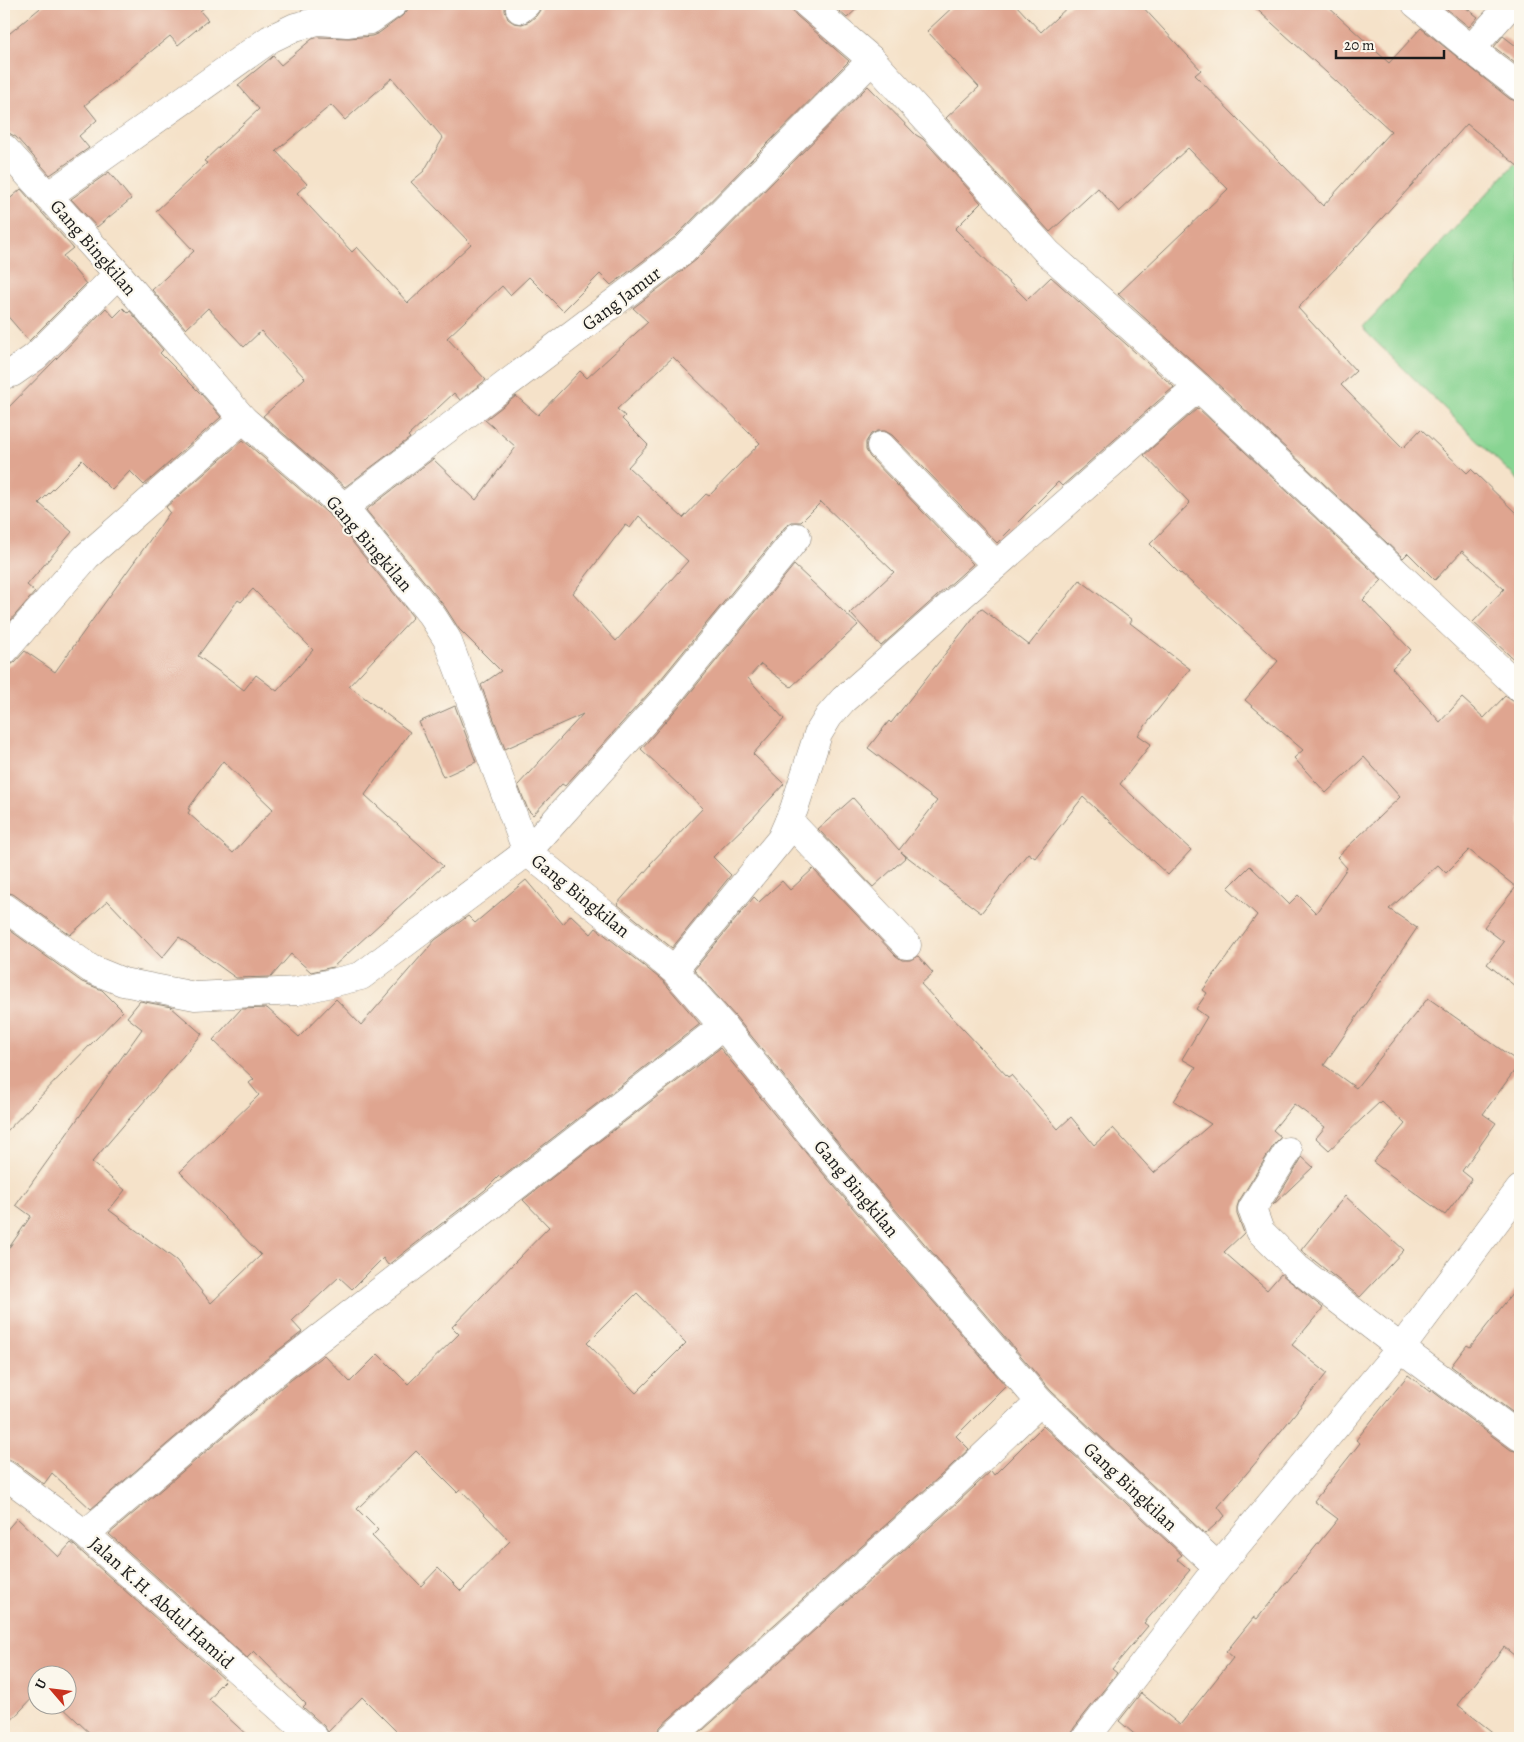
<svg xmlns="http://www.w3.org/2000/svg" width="1524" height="1742" font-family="Alegreya,serif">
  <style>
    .green { fill: #88d492; stroke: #527857 }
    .building { fill: #dfa590; fill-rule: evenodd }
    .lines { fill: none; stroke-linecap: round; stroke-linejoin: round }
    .minor-casing { stroke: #887f72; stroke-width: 29 }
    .tertiary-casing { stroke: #887f72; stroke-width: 29 }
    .minor { stroke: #fff; stroke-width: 28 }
    .tertiary { stroke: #fff; stroke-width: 28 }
    .labels { text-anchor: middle; stroke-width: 4.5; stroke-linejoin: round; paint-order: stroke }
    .street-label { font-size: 19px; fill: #1c1c1c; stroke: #fbf7ec }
  </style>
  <rect width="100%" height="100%" fill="#fbf7ec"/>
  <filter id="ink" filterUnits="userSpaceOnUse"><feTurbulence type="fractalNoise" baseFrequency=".02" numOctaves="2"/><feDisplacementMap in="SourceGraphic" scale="10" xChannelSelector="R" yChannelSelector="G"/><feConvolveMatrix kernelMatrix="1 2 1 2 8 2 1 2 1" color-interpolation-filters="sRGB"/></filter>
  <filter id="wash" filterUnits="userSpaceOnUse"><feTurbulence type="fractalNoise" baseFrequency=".0096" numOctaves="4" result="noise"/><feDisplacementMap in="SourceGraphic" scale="20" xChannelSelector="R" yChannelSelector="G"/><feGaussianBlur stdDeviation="1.12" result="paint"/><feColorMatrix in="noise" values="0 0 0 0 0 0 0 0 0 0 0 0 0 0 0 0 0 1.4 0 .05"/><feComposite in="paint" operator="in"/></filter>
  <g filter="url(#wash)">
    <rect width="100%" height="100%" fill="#f5e2c9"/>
    <polygon class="green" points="1520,158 1520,482 1362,328"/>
    <g id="blocks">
      <g class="building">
        <polygon points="45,4 209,4 200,11 208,20 178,45 170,36 85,105 97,120 79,136 89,148 50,175 16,137 9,133 4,133 4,38"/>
        <polygon points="309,4 366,4 347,7 319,5 312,6"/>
        <path d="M408,4H505V11L508,19L514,23L522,24L530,21L536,16L540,10L541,4H792V10L797,16L849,61L675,237L611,285L600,274L563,311L529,277L510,295L502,286L447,338L486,380L460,400L454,393L408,436L410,438L345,487L263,416L305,378L261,331L244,347L208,308L186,329L152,290L194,251L156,211L207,163L204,161L259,109L238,85L271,58L273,56L281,65L312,39L319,37L349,38L372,36L379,33L402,16L407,11ZM392,78L443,138L424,171L411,182L471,244L408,303L357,247L352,252L297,193L307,184L276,151L331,105L345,120Z"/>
        <polygon points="831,4 862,4 847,18"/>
        <polygon points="956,4 1015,4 1041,32 1071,4 1140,4 1201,70 1195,75 1323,206 1391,131 1251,4 1325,4 1389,63 1421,28 1510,99 1520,102 1520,168 1467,124 1355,248 1298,308 1356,371 1341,385 1403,448 1421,429 1467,473 1471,469 1520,517 1520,665 1473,622 1504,589 1462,551 1435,580 1408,553 1403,558 1209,376 1118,294 1228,189 1188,148 1119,212 1098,188 1050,232 946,118 979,87 927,31"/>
        <polygon points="1443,4 1461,4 1478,17 1469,27 1442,5"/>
        <polygon points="1503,36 1520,49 1520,67 1494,47"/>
        <path d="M868,86L916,135L923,139L981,203L955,229L1027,300L1051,277L1174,387L1062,486L1058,482L997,543L892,435L885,431H878L871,434L866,442V450L870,457L973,564L881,646L850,613L894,572L821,502L801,522H792L785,527L657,684L565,786L562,784L533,815L528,810L518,785L583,714L505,749L481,685L501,671L459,629L445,607L366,510L433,459L476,500L516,447L485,420L516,396L538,415L580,371L587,378L648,322L633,308L696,260ZM673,357L760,443L709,496L706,494L683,518L628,467L648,445L622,419L625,416L617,409ZM639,516L688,561L616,641L573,593L625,525L630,528Z"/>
        <polygon points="109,172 131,199 97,227 71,199"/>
        <polygon points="21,189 73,248 63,256 86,284 29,341 4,312 4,204"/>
        <polygon points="106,308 114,317 123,308 128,313 130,311 163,350 160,353 202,395 221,417 144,485 130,471 112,490 82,460 39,503 72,532 27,585 35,592 4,628 4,412"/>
        <polygon points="1198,408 1382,580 1363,600 1411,650 1392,668 1440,722 1462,698 1484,718 1505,696 1516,703 1520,703 1520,990 1487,964 1504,942 1484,927 1516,887 1469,850 1446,873 1438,865 1389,909 1417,928 1324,1065 1356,1088 1428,998 1520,1063 1483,1114 1496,1123 1462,1171 1472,1179 1445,1215 1373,1162 1405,1124 1381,1101 1329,1150 1316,1138 1325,1127 1294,1104 1273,1130 1281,1137 1275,1143 1239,1201 1237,1207 1237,1214 1244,1233 1224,1252 1267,1290 1281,1274 1323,1308 1292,1345 1327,1373 1258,1460 1218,1507 1225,1516 1205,1534 1051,1391 839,1144 735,1016 694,970 754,897 759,902 782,881 790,890 813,869 896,956 902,960 910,960 918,956 933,973 921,984 1008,1077 1011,1075 1058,1129 1071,1117 1094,1145 1113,1128 1154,1173 1211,1124 1174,1101 1196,1067 1182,1059 1207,1017 1196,1009 1207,993 1203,990 1257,915 1228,888 1250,866 1289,904 1298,895 1316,913 1347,868 1337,857 1400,797 1364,757 1326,793 1294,758 1303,750 1245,700 1278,661 1181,573 1180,574 1150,544 1190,503 1144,455"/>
        <path d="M243,440L333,518L413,617L349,686L410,732L365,795L443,866L333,967L311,972L291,954L271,977L236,978L179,937L162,958L108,901L70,935L13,894L4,892V666H9L15,662L25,651L55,672L170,512L166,507ZM253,589L313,650L277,691L256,675L244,690L198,656L238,600L241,602ZM223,761L273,809L233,853L188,813L190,810L188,809Z"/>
        <polygon points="794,565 858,625 791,687 761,664 748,678 784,719 753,754 784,784 752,819 713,857 731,875 672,948 617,904 651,865 650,864 703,808 641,749 681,704"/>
        <polygon points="1080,580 1132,620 1130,623 1190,669 1138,735 1151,744 1120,784 1191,850 1168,875 1083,797 1035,858 1028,853 981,913 901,852 906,857 873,887 818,829 853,798 899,850 937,801 868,748 889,721 891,723 981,608 1029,645"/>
        <polygon points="455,706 476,762 443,777 419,722"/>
        <polygon points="526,880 563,924 571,915 591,934 596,928 663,981 700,1024 501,1178 499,1176 485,1190 388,1265 383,1258 352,1289 339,1277 292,1321 302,1332 263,1362 91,1509 52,1473 44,1484 13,1461 4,1457 4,1255 31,1216 16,1205 142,1029 127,1017 140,1001 171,1007 202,1034 92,1162 125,1190 109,1210 176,1260 211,1303 261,1255 180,1172 259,1095 249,1083 254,1079 213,1040 241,1009 267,1008 299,1037 336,999 361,1025 435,940 468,916 475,923"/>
        <polygon points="4,926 82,982 102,990 123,1011 4,1134"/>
        <path d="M720,1048L815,1164L1006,1386L956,1436L969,1449L937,1479L661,1726L656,1733V1738H403L362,1697L328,1732L324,1726L303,1707L306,1704L254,1651L247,1658L109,1534L283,1386L324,1355L350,1382L378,1354L408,1384L459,1334L452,1327L549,1227L523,1200ZM637,1293L686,1343L636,1393L587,1343ZM416,1451L457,1492L460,1489L510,1541L461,1591L438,1568L421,1586L372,1536L378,1530L357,1509Z"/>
        <polygon points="1302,1157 1313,1167 1273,1205 1301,1159"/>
        <polygon points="1345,1196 1404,1250 1360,1297 1301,1250"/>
        <polygon points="1520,1284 1520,1418 1451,1366 1467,1345 1470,1347"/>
        <polygon points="1408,1375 1430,1392 1431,1390 1511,1450 1520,1452 1520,1660 1504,1647 1458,1705 1500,1738 1139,1738 1119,1721 1141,1693 1180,1725 1233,1658 1226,1652 1254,1617 1257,1619 1338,1519 1314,1501 1360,1443 1356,1440"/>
        <polygon points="1043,1426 1182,1555 1177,1559 1190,1570 1144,1623 1148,1626 1112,1669 1117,1673 1074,1728 1069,1738 694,1738 958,1502 991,1471 994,1475"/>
        <polygon points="17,1518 58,1557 71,1543 75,1546 225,1680 215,1690 216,1692 209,1700 250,1738 95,1738 59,1704 68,1704 68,1674 38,1674 38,1692 4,1728 4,1533"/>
      </g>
    </g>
  </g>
  <g filter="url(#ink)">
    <use href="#blocks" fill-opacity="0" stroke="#887f72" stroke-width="1"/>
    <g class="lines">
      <defs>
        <g id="minor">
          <polyline points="807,4 872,60 1048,253 1198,387 1520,688"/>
          <polyline points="1416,4 1471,49 1520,87"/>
          <polyline points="520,9 526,4"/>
          <polyline points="1471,49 1511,4"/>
          <polyline points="4,148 48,196 118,274 243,419 344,507 433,617 447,639 527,852 674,970 723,1026 827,1154 1040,1402 1218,1567"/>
          <polyline points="48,196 270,39 295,27 318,21 347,23 370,20 393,4"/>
          <polyline points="4,375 12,373 35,357 118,274"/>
          <polyline points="881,446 996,565"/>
          <polyline points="344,507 685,249 872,60"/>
          <polyline points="4,651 87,556 243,419"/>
          <polyline points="789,821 907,945"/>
          <polyline points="4,907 91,969 123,982 195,996 297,991 361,976 527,852 669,694 797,537"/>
          <polyline points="674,970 781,839 794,809 818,734 829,716 843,700 1198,387"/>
          <polyline points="1288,1151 1252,1209 1260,1231 1297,1268 1415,1359 1520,1437"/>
          <polyline points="85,1534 273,1374 723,1026"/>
          <polyline points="671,1738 948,1490 1040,1402"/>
          <polyline points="1086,1738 1218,1567 1401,1348 1520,1189"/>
        </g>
        <polyline id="tertiary" points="4,1474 85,1534 314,1738"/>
      </defs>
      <use href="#minor" class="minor-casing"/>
      <use href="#tertiary" class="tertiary-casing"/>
      <use href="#minor" class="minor"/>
      <use href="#tertiary" class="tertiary"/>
    </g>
  </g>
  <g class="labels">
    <g class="street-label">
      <text transform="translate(94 247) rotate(49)" y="7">Gang Bingkilan</text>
      <text transform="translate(621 298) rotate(-37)" y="7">Gang Jamur</text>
      <text transform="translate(370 543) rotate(49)" y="7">Gang Bingkilan</text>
      <text transform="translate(581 895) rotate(39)" y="7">Gang Bingkilan</text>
      <text transform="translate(857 1188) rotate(50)" y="7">Gang Bingkilan</text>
      <text transform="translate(1131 1486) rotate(43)" y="7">Gang Bingkilan</text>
      <text transform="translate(162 1602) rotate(42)" y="7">Jalan K.H. Abdul Hamid</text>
    </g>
  </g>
  <rect width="1524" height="1742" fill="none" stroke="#fbf7ec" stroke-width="20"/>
  <g transform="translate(52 1690) rotate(298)"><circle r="24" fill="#fbf7ec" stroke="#a29f99"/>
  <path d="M0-4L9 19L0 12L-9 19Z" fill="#c8321e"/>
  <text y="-8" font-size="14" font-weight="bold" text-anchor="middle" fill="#1c1c1c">U</text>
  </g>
  <path d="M1336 50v8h108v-8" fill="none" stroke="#1c1c1c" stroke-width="2.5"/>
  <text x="1344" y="50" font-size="15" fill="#1c1c1c" stroke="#fbf7ec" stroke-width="4" paint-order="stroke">20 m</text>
</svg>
